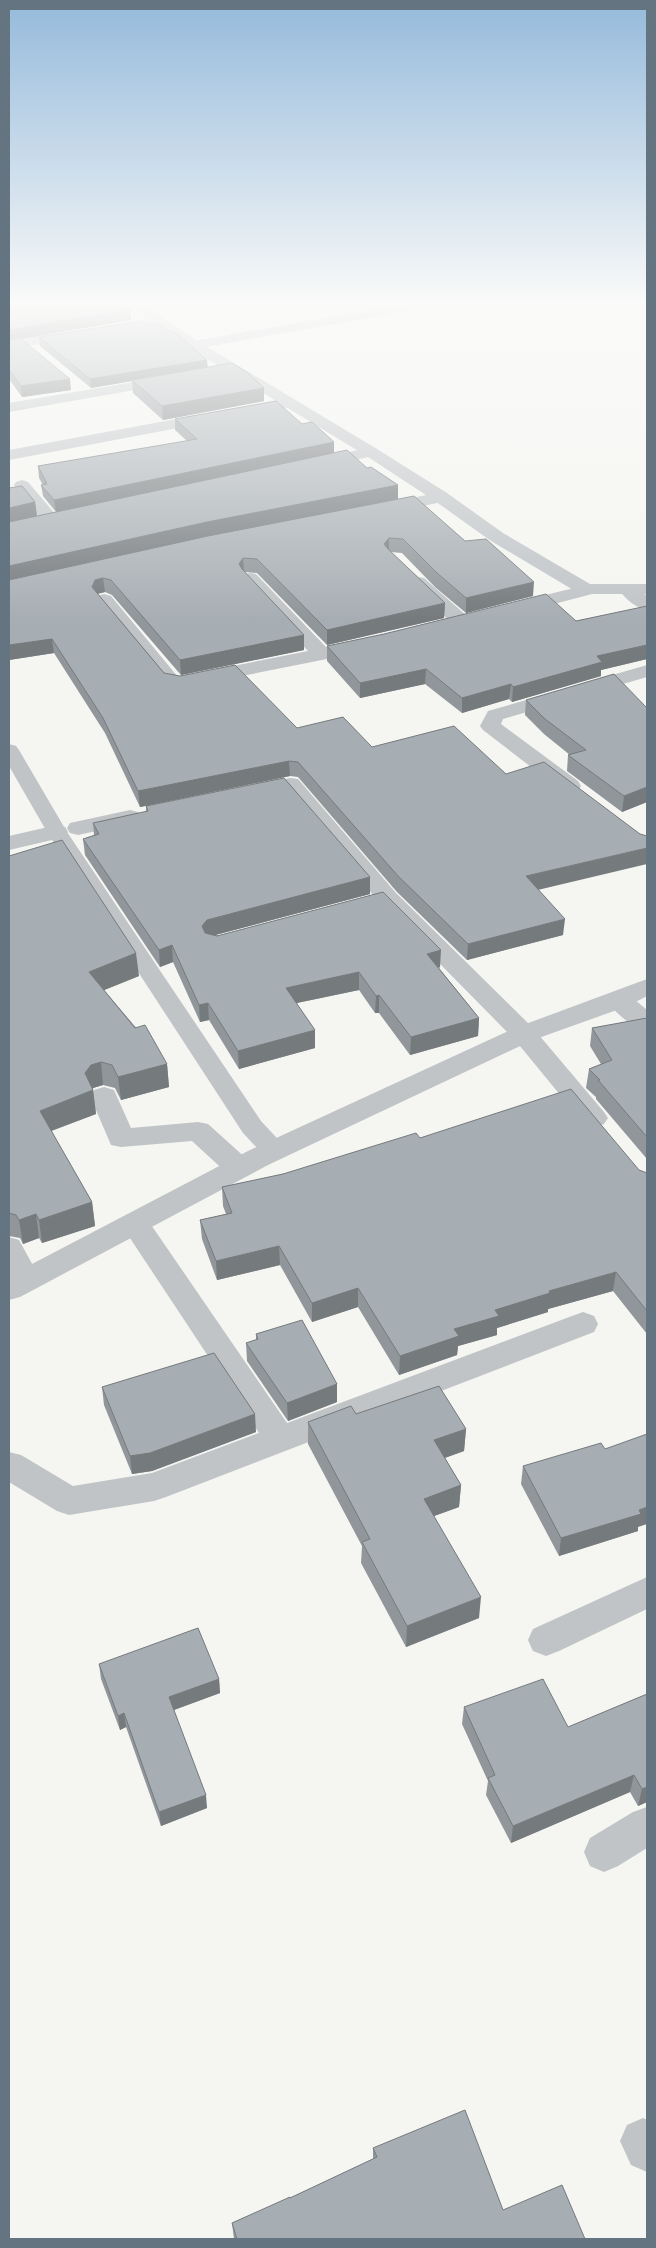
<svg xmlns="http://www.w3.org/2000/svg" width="656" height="2248" font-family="Commissioner,sans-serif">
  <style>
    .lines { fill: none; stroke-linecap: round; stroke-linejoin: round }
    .service { fill: #c0c4c7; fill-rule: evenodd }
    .minor { fill: #c0c4c7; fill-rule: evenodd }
    .tertiary { fill: #c0c4c7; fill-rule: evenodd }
    .wall { fill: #90969a }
    .shaded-wall { fill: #757a7d }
    .building { fill: #a7aeb3; stroke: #757a7d }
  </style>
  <rect width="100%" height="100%" fill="#f5f5f1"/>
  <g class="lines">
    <path class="service" d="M9,744L16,746L19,750L67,832L261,1121L288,1150L284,1156C265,1161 256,1146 243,1133L47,832L9,766Z"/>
    <g class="minor">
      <polygon points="393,306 421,306 414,310 194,349 187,345 194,341"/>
      <polygon points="159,317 164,318 166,321 164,324 9,349 9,341"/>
      <polygon points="170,376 177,380 175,383 9,412 9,403"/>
      <polygon points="290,398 295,400 298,403 295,406 9,460 9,450"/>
      <polygon points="371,447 377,449 379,452 377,455 316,469 310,467 308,464 310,461"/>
      <polygon points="22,480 28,482 57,516 60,520 57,524 45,524 16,488 14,485 16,482"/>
      <polygon points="441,492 447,493 449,497 447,501 384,514 378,513 376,509 378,505"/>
      <polygon points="250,573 256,574 326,647 362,640 369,642 372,646 369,650 362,652 177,689 165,686 95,600 97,596 104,594 111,596 178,677 308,651 244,582 241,578 244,574"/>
      <polygon points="418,577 424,578 468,617 470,621 468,625 461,627 454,625 412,586 409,582 412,578"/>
      <polygon points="586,585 592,586 595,590 592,594 516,614 509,612 507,608 509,604"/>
      <path d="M629,586L635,587L647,596V610C637,608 626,600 620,591L623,587Z"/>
      <polygon points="647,665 647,677 503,719 501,724 578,781 581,786 578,791 570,792 562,791 483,730 480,726 488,711"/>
      <polygon points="290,778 298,779 396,893 533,1028 604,1112 608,1118 604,1124 594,1127 584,1124 515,1040 380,903 285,792 253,799 245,797 242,792 245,787"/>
      <polygon points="130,810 138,812 141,817 138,822 78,835 70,833 67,828 70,823"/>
      <polygon points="57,825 65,827 68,832 65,837 9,850 9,836"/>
      <path d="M619,992L628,994L647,1010V1031C633,1028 615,1013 606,1000L610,994Z"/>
      <polygon points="104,1087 114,1090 131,1128 198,1122 208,1124 249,1161 253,1168 249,1175 239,1178 229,1175 192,1141 121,1147 111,1145 90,1096 94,1090"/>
      <polygon points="135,1213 145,1216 287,1423 572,1316 583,1312 594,1316 598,1324 594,1332 166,1497 154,1501 69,1515 57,1511 9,1482 9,1452 21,1455 73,1486 152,1473 259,1433 120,1223 125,1216"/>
      <polygon points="9,1237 19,1240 41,1280 37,1288 26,1291 15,1288 9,1276"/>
      <polygon points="647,1577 647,1609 559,1651 546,1656 533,1651 528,1640 533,1629"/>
      <polygon points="647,1807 647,1848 618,1866 604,1872 590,1866 584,1852 590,1838 633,1812"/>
      <polygon points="643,2118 647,2120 647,2172 631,2165 620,2141 627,2125"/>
    </g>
    <g class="tertiary">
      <polygon points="131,306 146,306 199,342 377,449 447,493 503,533 590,584 647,584 647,594 580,594 491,541 435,501 365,455 189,348"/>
      <polygon points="647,979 647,996 628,1006 533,1040 268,1165 20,1297 9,1300 9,1276 248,1151 515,1028"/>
    </g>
  </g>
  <g class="wall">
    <polygon points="9,313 131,320 21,339 71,390 22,397 9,379"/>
    <polygon points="39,337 208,367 264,388 264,401 163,420 133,393 132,381 91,388 40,346"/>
    <polygon points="175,419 334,453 367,468 398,485 398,499 465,541 533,596 466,613 435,587 402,553 391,552 445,603 444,618 327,645 257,573 245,572 304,650 181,675 112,595 105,592 98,594 164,673 297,728 372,747 538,889 563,935 467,960 397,892 298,777 290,776 140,807 105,733 54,653 9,660 35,502 37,516 56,512 43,496 41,485 43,485 39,478 38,466 187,441 175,430"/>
    <polygon points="647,606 647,659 601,670 601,676 512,702 509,699 462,713 425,684 360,698 327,661 327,646 576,621"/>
    <polygon points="526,700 647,708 647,802 622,812 567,771 568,755 570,755 544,734 525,715"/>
    <polygon points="146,806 370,877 370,894 215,935 440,967 439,968 479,1018 478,1036 410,1055 379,1013 375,1013 359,990 297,1003 315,1048 239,1069 209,1020 200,1022 173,962 160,967 85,855 83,839 94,835 93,823 146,812"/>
    <polygon points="9,856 139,976 104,990 167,1064 169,1087 121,1100 115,1088 103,1085 93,1088 93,1090 96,1114 51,1131 92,1202 95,1226 42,1243 39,1238 23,1244 20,1238 9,1236"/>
    <polygon points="647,1018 647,1159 596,1099 596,1097 586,1088 589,1069 601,1064 590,1046 592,1028"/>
    <polygon points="420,1138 639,1170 647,1173 647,1334 613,1291 548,1309 548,1312 497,1328 497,1335 458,1346 457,1355 399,1375 358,1307 312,1322 280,1265 217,1280 202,1239 200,1220 226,1214 223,1206 222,1187 283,1174"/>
    <polygon points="256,1334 337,1384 337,1402 288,1421 247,1361 246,1343 256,1340"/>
    <polygon points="102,1387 256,1432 152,1471 132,1474 104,1405"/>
    <polygon points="356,1414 466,1429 464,1451 445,1458 461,1485 459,1507 434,1516 479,1618 406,1647 361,1563 362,1546 308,1444 308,1422"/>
    <polygon points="523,1466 638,1527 638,1531 559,1556 521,1484"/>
    <polygon points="99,1664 219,1679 220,1693 174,1710 207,1808 161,1826 126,1727 120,1730 101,1679"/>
    <polygon points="647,1694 647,1802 638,1806 630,1792 511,1843 486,1795 488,1781 462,1724 464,1707 568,1727"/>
    <polygon points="373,2148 503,2210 585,2239 234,2239 232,2223 290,2198 373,2159"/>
  </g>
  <g class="shaded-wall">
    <polygon points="9,306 51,306 9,312"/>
    <polygon points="131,309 131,320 9,341 9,330"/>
    <polygon points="207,360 208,369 132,380 132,381 91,388 90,379"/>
    <polygon points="70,379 71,390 22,397 21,386"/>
    <polygon points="264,388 264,401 163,420 162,406"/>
    <polygon points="334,442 334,453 56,512 54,500"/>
    <polygon points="398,485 398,499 9,581 9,566 207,522"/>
    <polygon points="35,502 37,516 9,523 9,508"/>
    <polygon points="389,538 389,552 384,544"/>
    <polygon points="243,558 244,572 239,564"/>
    <polygon points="103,578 105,592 96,594 92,587 95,580"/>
    <polygon points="534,582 533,596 466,613 466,598"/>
    <polygon points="445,603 444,618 327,645 327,630"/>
    <polygon points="304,635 304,650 181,675 180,660"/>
    <polygon points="52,639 54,653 9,660 9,645"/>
    <polygon points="647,645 647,659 601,670 601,676 512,702 513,687 597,656"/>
    <polygon points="426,669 425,684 360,698 360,683"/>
    <polygon points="511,684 509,699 462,713 462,698"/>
    <polygon points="289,761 290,776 140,807 138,791"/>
    <polygon points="647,787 647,802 622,812 624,796"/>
    <polygon points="647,848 647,864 525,893 526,876"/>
    <polygon points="370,877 370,894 208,937 202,926 207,920"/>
    <polygon points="565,919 563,935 467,960 468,944"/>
    <polygon points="172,945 173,962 160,967 159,950"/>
    <polygon points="441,950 440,967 427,971 427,954"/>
    <polygon points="136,953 139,976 92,995 89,972"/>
    <polygon points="359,972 359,990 287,1005 286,988"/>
    <polygon points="379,995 379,1013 375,1013 376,996"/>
    <polygon points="208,1003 209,1020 200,1022 199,1005"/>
    <polygon points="479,1018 478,1036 410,1055 411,1037"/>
    <polygon points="315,1030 315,1048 239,1069 238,1051"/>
    <polygon points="101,1062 103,1085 93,1088 92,1091 93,1090 96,1114 43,1134 40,1111 85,1073 91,1065"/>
    <polygon points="167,1064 169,1087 121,1100 118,1077"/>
    <polygon points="92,1202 95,1226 42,1243 39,1220"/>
    <polygon points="36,1214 39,1238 23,1244 19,1220"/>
    <polygon points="279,1246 280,1265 217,1280 216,1261"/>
    <polygon points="616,1272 613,1291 548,1309 548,1312 497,1328 497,1335 458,1346 457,1355 399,1375 400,1356 454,1329 495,1310 549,1291"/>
    <polygon points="358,1288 358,1307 312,1322 312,1303"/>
    <polygon points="337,1384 337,1402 288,1421 287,1403"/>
    <polygon points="255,1414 256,1432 152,1471 132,1474 130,1456"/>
    <polygon points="466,1429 464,1451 433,1462 434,1440"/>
    <polygon points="461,1485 459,1507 423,1520 424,1499"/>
    <polygon points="647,1507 647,1524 638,1527 638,1531 559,1556 561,1538"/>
    <polygon points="481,1597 479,1618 406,1647 407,1626"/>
    <polygon points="219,1679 220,1693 171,1711 169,1697"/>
    <polygon points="124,1713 126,1727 120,1730 118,1716"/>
    <polygon points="634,1775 630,1792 511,1843 513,1826"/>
    <polygon points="647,1787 647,1802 638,1806 642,1789"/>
    <polygon points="206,1795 207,1808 161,1826 159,1812"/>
  </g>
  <g class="building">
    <polygon points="58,306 126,306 131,309 9,330 9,313"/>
    <polygon points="143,321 148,324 157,323 168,331 173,331 207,360 90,379 39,337"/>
    <polygon points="20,338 70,379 21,386 9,370 9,340"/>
    <polygon points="232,363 248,373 264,388 162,406 132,380"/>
    <polygon points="276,401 302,424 312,422 334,442 54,500 41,485 47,484 38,466 197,439 175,419"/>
    <polygon points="347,450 367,468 371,467 398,485 207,522 9,566 9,522"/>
    <polygon points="22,486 35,502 9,508 9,488"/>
    <polygon points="414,496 465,541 486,539 534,582 466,598 436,572 403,539 389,538 384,544 388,549 445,603 327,630 257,559 243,558 239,564 242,569 304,635 180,660 111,580 103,578 95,580 92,587 164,673 180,676 235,665 297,728 343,717 372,747 454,726 506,774 544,762 640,834 647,836 647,848 526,876 565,919 468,944 398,876 298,762 289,761 138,791 103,718 52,639 9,645 9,580 208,536"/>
    <polygon points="546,594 576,621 647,606 647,645 597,656 602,662 513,687 511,684 462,698 426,669 360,683 327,646 384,634"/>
    <polygon points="614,674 647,708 647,787 624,796 568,755 586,750 545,719 526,700"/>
    <polygon points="284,778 370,877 207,920 202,926 205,933 217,936 383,892 441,950 427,954 479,1018 411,1037 379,995 376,996 359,972 286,988 315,1030 238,1051 208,1003 199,1005 172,945 159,950 83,839 99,834 93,823 148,811 146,806"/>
    <polygon points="62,840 136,953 89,972 135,1028 145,1025 167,1064 118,1077 112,1065 101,1062 91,1065 85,1073 93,1090 40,1111 92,1202 39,1220 36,1214 19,1220 16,1215 9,1213 9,856"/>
    <polygon points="647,1018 647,1137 598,1080 600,1080 589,1069 612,1060 592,1028"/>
    <polygon points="571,1089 639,1170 647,1173 647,1311 616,1272 549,1291 550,1293 495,1310 499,1316 454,1329 459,1336 400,1356 358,1288 312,1303 279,1246 216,1261 200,1220 232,1213 222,1187 283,1174 416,1133 420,1138"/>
    <polygon points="302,1320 337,1384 287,1403 246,1343 258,1339 256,1334"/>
    <polygon points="214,1353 255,1414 150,1453 130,1456 102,1387"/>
    <polygon points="439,1386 466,1429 434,1440 461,1485 424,1499 481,1597 407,1626 362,1542 370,1539 308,1422 351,1406 356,1414"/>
    <polygon points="647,1434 647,1507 639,1510 641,1514 561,1538 523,1466 601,1443 605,1449"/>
    <polygon points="198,1628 219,1679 169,1697 206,1795 159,1812 124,1713 118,1716 99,1664"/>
    <polygon points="543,1679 568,1727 647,1694 647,1787 642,1789 634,1775 513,1826 488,1778 495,1775 464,1707"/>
    <polygon points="465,2110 503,2210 562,2185 585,2239 237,2239 232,2223 290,2197 290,2198 377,2157 373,2148"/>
  </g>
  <linearGradient id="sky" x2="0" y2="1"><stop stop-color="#95badb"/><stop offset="0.49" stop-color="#fafaf9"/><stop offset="1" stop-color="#fafaf9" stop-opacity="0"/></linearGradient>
  <rect width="656" height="620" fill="url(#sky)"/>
  <rect width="656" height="2248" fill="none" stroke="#657481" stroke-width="20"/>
</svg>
